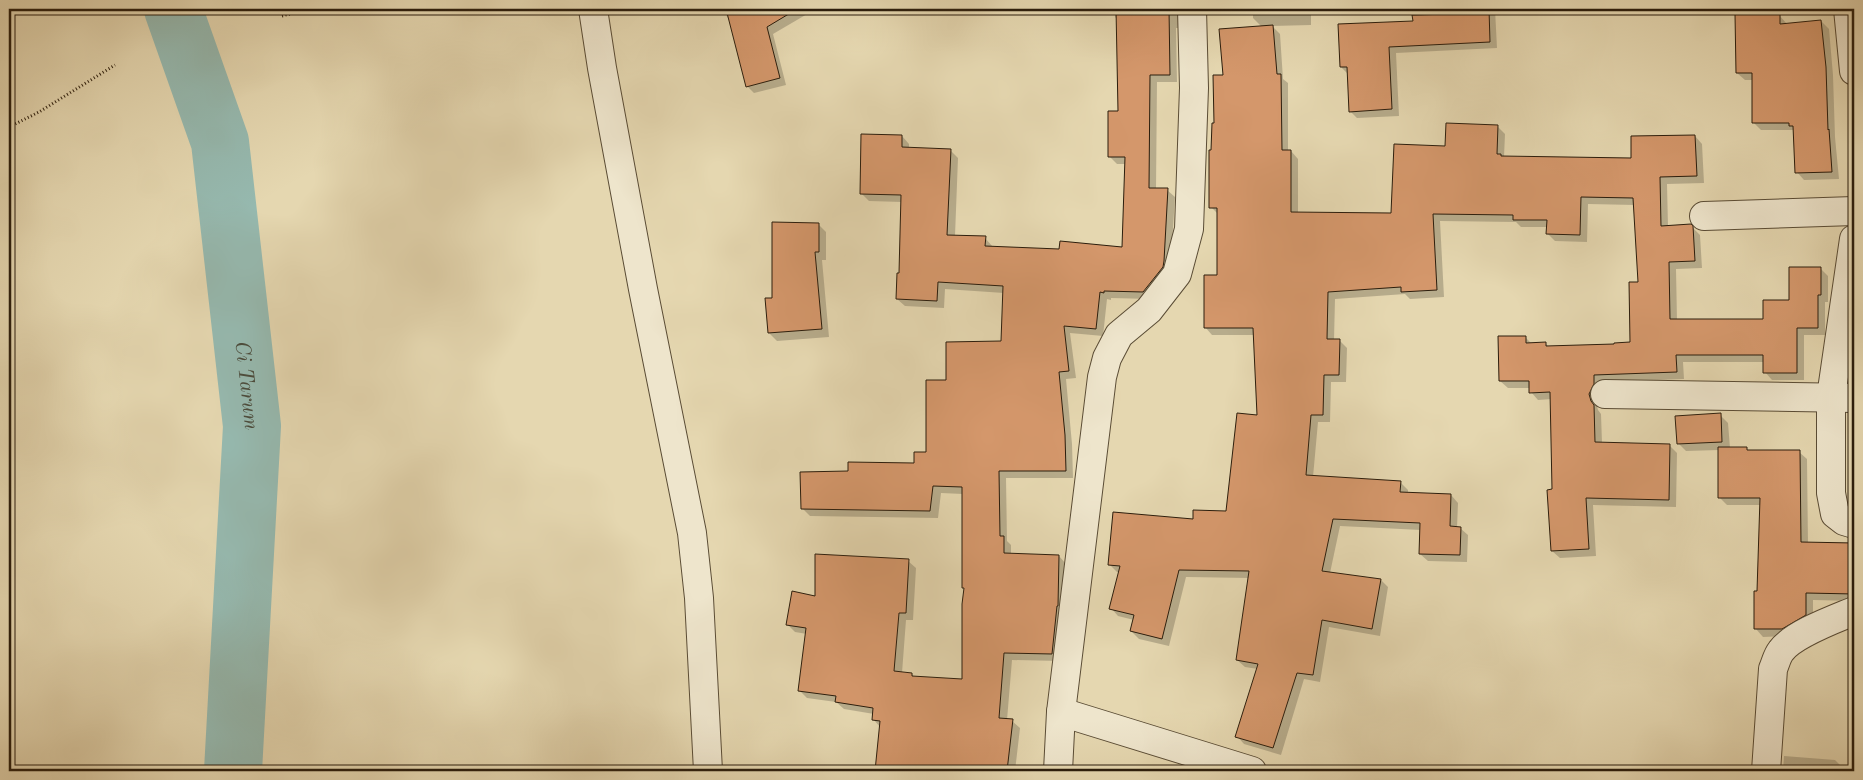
<svg xmlns="http://www.w3.org/2000/svg" width="1863" height="780" font-family="'Old Standard TT',serif">
  <style>
    .shadow { fill: #0003 }
    .lines { fill: none; stroke-linecap: round; stroke-linejoin: round }
    .river { stroke: #96b9af; stroke-width: 58 }
    .building { fill: #d4976b; stroke: #2b1d0c }
    .street-casing { stroke: #5a4c35; stroke-width: 30 }
    .path { stroke: #2b1d0c; stroke-width: 3; stroke-dasharray: 1 2.5; stroke-linecap: butt }
    .street { stroke: #eee5cc; stroke-width: 28 }
    .labels { text-anchor: middle; stroke-width: 4; stroke-linejoin: round; paint-order: stroke }
    .water-label { font-size: 21px; font-style: italic; fill: #4b4c3d; stroke: #eee5cc }
  </style>
  <rect width="100%" height="100%" fill="#e5d7b0"/>
  <filter id="stains"><feTurbulence type="fractalNoise" baseFrequency=".004" numOctaves="4"/><feColorMatrix values="0 0 0 0 .2 0 0 0 0 .09 0 0 0 0 .02 0 0 0 .5 -.17"/></filter>
  <radialGradient id="worn" r=".72"><stop offset=".6" stop-color="#630" stop-opacity="0"/><stop offset="1" stop-color="#630" stop-opacity=".3"/></radialGradient>
  <g class="shadow">
    <polygon points="725,9 813,9 814,10 773,34 786,85 754,93 747,86 730,20 727,17"/>
    <polygon points="849,9 885,9 884,15 851,11"/>
    <polygon points="1116,9 1181,9 1181,28 1176,28 1177,82 1157,82 1156,189 1167,190 1175,197 1170,275 1151,299 1111,298 1111,300 1107,299 1103,336 1070,333 1076,378 1066,379 1072,444 1073,478 1006,478 1007,541 1011,545 1011,555 1059,556 1066,564 1060,661 1012,660 1007,720 1012,721 1020,728 1015,771 980,770 980,771 876,771 881,728 873,719 874,714 844,709 836,702 807,698 800,691 807,634 795,632 787,624 816,597 908,561 916,568 913,620 906,620 902,673 912,674 914,677 963,681 965,589 963,494 941,493 938,518 810,516 802,508 850,472 916,465 928,453 948,381 1002,342 1004,293 945,289 944,308 905,306 897,299 901,275 902,202 869,201 862,194 902,136 909,144 909,149 950,150 958,158 955,236 985,238 993,247 1060,250 1123,248 1126,164 1117,164 1109,156 1119,112 1118,20 1115,17"/>
    <polygon points="1253,9 1311,9 1311,25 1272,26 1280,34 1283,79 1288,83 1288,151 1291,151 1298,159 1298,213 1392,215 1446,147 1497,126 1505,134 1504,157 1632,159 1695,136 1702,144 1704,183 1667,184 1668,226 1690,225 1700,235 1702,268 1676,269 1677,320 1765,320 1790,301 1821,269 1828,276 1828,302 1825,302 1825,335 1804,335 1804,380 1772,380 1765,372 1765,362 1683,362 1684,379 1601,382 1596,402 1598,410 1601,414 1602,443 1669,445 1677,453 1676,507 1593,505 1596,556 1560,558 1552,551 1554,491 1552,399 1538,400 1531,392 1530,388 1508,388 1500,381 1525,337 1532,344 1546,344 1549,347 1631,343 1639,283 1635,205 1588,204 1587,242 1555,241 1548,234 1548,227 1521,227 1516,222 1440,221 1444,297 1410,299 1405,294 1335,299 1334,340 1339,340 1347,348 1346,382 1331,382 1330,422 1318,422 1313,477 1400,482 1408,490 1408,493 1451,495 1458,503 1457,528 1460,528 1468,535 1467,562 1428,561 1420,554 1421,530 1340,526 1330,573 1381,580 1388,587 1380,636 1329,627 1320,682 1304,679 1281,755 1244,744 1237,736 1258,669 1245,667 1237,660 1249,578 1186,577 1169,646 1139,639 1131,631 1134,620 1118,616 1111,608 1120,572 1117,572 1109,564 1194,520 1227,513 1258,416 1254,335 1212,335 1205,327 1218,276 1219,215 1211,207 1215,124 1224,76 1262,27 1253,18"/>
    <polygon points="1430,9 1495,9 1497,48 1396,53 1399,116 1357,118 1350,111 1348,74 1341,67 1414,23 1430,16"/>
    <polygon points="1779,15 1787,24 1821,21 1829,29 1833,75 1835,137 1839,179 1804,180 1797,172 1794,130 1761,130 1754,123 1754,80 1745,80 1737,73"/>
    <polygon points="818,224 826,232 826,260 822,260 829,337 777,341 769,333 773,299"/>
    <polygon points="1720,415 1728,423 1730,448 1746,448 1749,452 1799,452 1807,459 1808,544 1854,545 1854,601 1813,600 1813,623 1790,636 1763,637 1756,629 1761,505 1727,505 1719,497 1719,450 1686,451 1678,443"/>
    <polygon points="1784,756 1835,760 1843,768 1843,771 1783,771"/>
  </g>
  <g class="lines">
    <path class="river" id="s1" d="M173,9L220,142L252,426L233,771"/>
  </g>
  <g class="building">
    <polygon points="726,9 797,9 767,27 780,78 746,87"/>
    <polygon points="1116,9 1169,9 1170,75 1150,75 1149,188 1168,188 1164,261 1163,267 1143,292 1104,291 1104,293 1100,292 1096,329 1064,326 1069,371 1059,372 1065,435 1066,471 999,471 1000,536 1004,536 1004,553 1059,555 1058,606 1057,606 1052,654 1004,653 999,718 1013,719 1007,771 875,771 880,721 872,720 873,708 835,702 836,696 798,691 806,628 786,625 792,591 815,596 815,554 909,559 906,613 899,613 894,671 912,673 912,676 962,679 962,604 964,588 962,588 962,487 933,486 930,511 801,509 800,472 848,471 848,462 914,463 914,452 926,452 926,380 946,380 946,342 1001,341 1003,286 938,282 937,301 896,299 897,273 899,273 901,195 860,194 861,134 902,135 902,147 951,149 947,235 986,236 985,246 1059,249 1060,241 1122,247 1125,157 1108,157 1108,111 1118,111"/>
    <polygon points="1453,9 1489,9 1490,42 1389,47 1392,109 1349,112 1347,67 1340,67 1338,24 1413,21 1412,15 1454,14"/>
    <polygon points="1735,14 1780,14 1780,24 1821,20 1826,67 1828,130 1829,129 1832,172 1795,173 1793,126 1789,126 1789,123 1752,123 1752,73 1736,73"/>
    <polygon points="1273,25 1277,74 1281,74 1282,150 1291,150 1291,212 1391,213 1394,144 1445,146 1446,123 1498,125 1497,154 1501,154 1501,156 1631,158 1631,136 1695,135 1697,176 1660,177 1661,226 1691,224 1693,226 1695,261 1669,262 1670,319 1763,319 1763,300 1789,300 1789,267 1821,267 1821,295 1818,295 1818,328 1797,328 1797,373 1763,373 1763,355 1676,355 1677,372 1594,375 1594,384 1589,394 1591,401 1594,405 1595,442 1670,444 1669,500 1586,498 1589,549 1551,551 1547,490 1552,489 1550,392 1529,393 1529,381 1499,381 1498,336 1526,336 1526,343 1546,342 1546,346 1614,344 1614,343 1630,342 1629,282 1638,282 1633,198 1581,197 1580,235 1546,234 1547,220 1513,220 1513,215 1433,214 1437,290 1401,292 1401,287 1328,292 1327,339 1340,339 1339,375 1324,375 1323,415 1311,415 1306,475 1401,481 1400,492 1451,494 1450,526 1461,527 1460,555 1419,554 1420,523 1333,519 1322,571 1381,579 1372,629 1322,620 1313,675 1297,673 1273,748 1235,737 1258,664 1236,660 1249,571 1179,570 1162,639 1130,631 1134,615 1109,609 1120,566 1108,565 1113,512 1193,519 1193,510 1226,511 1237,413 1257,415 1253,328 1204,328 1204,275 1217,275 1217,208 1209,208 1209,150 1211,150 1212,123 1214,123 1213,75 1223,75 1219,29"/>
    <polygon points="772,222 819,223 819,252 815,252 822,329 768,333 765,298 772,298"/>
    <polygon points="1721,413 1722,442 1677,444 1675,416"/>
    <polygon points="1718,447 1747,447 1747,450 1800,450 1801,542 1854,543 1854,594 1806,593 1806,615 1782,629 1754,629 1754,591 1757,591 1760,498 1718,498"/>
  </g>
  <g class="lines">
    <defs>
      <g id="street">
        <polyline points="593,9 602,68 643,289 692,533 699,598 708,771"/>
        <polyline points="1848,9 1854,71"/>
        <polyline points="1704,216 1854,211"/>
        <polyline points="1854,239 1831,397 1831,493 1835,514 1844,521 1854,524"/>
        <polyline points="1605,394 1854,398"/>
        <polyline points="1061,712 1252,771"/>
        <polyline points="1058,771 1061,712 1102,377 1107,358 1119,335 1149,310 1177,274 1189,229 1194,88 1192,9"/>
        <path d="M1766,771L1773,669C1776,662 1777,656 1781,651C1793,634 1835,619 1854,611"/>
      </g>
    </defs>
    <use href="#street" class="street-casing"/>
    <g class="path">
      <polyline points="282,16 310,9"/>
      <polyline points="9,127 39,112 115,65"/>
    </g>
    <use href="#street" class="street"/>
  </g>
  <g class="labels">
    <g class="water-label">
      <text dy="7" stroke="none"><textPath href="#s1" startOffset="386">Ci Tarum</textPath></text>
    </g>
  </g>
  <rect width="1863" height="780" fill="none" stroke="#e5d7b0" stroke-width="30"/>
  <rect x="10" y="10" width="1843" height="760" fill="none" stroke="#2b1d0c" stroke-width="2.5"/>
  <rect x="15" y="15" width="1833" height="750" fill="none" stroke="#2b1d0c"/>
  <rect width="100%" height="100%" filter="url(#stains)"/>
  <rect width="100%" height="100%" fill="url(#worn)"/>
</svg>
